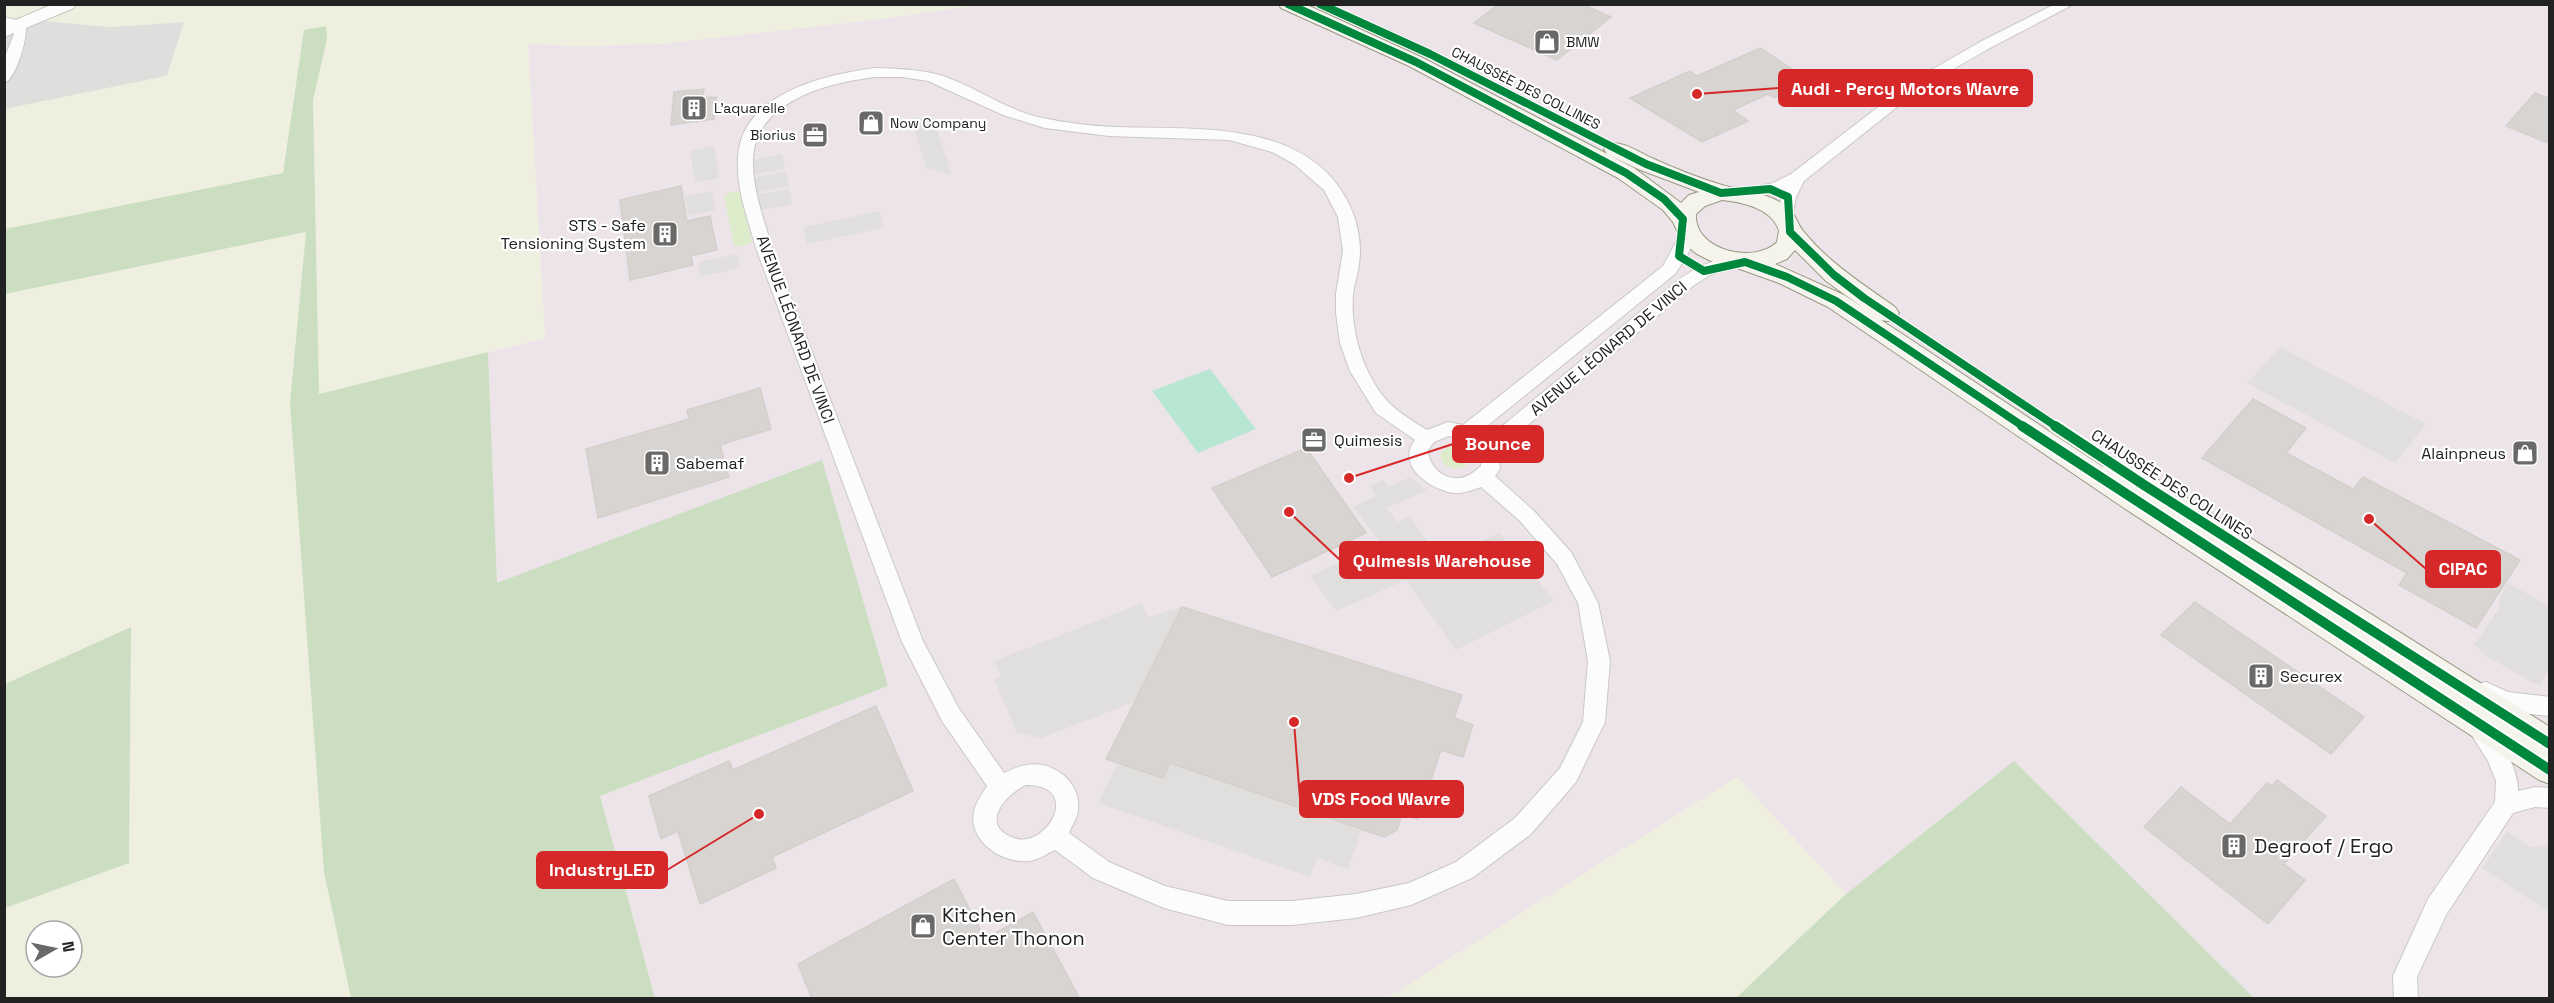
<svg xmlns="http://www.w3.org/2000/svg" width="2554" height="1003" font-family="'Space Grotesk',sans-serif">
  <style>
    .residential { fill: #dfdedc }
    .industrial { fill: #ede4e9 }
    .farmland { fill: #efefdf; fill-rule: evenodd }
    .grass { fill: #ddeccb }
    .forest { fill: #cbdec1 }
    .pitch { fill: #b7e6d2 }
    .parking { fill: #e0dfde }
    .building { fill: #d7d4d2; stroke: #d3d0cc; stroke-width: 1.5 }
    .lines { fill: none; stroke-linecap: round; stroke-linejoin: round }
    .minor-casing { stroke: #c9c8c7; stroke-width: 2 }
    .tertiary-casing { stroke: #c9c8c7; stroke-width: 2 }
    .secondary-casing { stroke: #999a82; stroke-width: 2 }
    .minor { fill: #fdfcfc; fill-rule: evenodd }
    .tertiary { fill: #fdfcfc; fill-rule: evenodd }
    .secondary { fill: #f4f4ed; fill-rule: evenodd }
    .cycleway-far1-casing { stroke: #fff; stroke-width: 10 }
    .cycleway-casing { stroke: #fff; stroke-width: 14 }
    .cycleway-far1 { stroke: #00873e; stroke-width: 8 }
    .cycleway { stroke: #00873e; stroke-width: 10 }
    .labels { text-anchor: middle; stroke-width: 4.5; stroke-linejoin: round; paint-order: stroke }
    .far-poi-label { font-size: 14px; fill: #222; stroke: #fff; text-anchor: start }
    .far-street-label { font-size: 14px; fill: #222; stroke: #fff }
    .poi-label { font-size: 16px; fill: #222; stroke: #fff; text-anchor: start }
    .street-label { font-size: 16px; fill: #222; stroke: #fff }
    .near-poi-label { font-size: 20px; fill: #222; stroke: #fff; text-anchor: start }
    .leader { fill: none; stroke: #d62828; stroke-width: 2 }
    .callout-dot { fill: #d62828; stroke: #fff; stroke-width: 2 }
    .callout { fill: #d62828; stroke: #d62828; stroke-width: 2 }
    .callout-label { font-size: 18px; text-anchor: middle; font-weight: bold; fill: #fff }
  </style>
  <rect width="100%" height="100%" fill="#f0eeeb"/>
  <polygon class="residential" points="4,17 109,27 184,22 167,76 5,109"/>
  <polygon class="industrial" points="980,4 2549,5 2549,998 2254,998 2014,761 1846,894 1737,777 1387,998 655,998 600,796 888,686 822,460 497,584 488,352 545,338 528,44 580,46 660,44 881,19"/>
  <g class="farmland">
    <polygon points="5,5 980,5 881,19 660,44 580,46 528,44 545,338 319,394 313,100 327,39 304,30 283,173 5,229 5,109 167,76 184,22 109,27 5,17"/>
    <path d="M306,232L290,403L324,872L351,998H5V908L129,863L131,628L5,684L4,294ZM36,931H72V967H36Z"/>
    <polygon points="1737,777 1846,894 1736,998 1387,998"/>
  </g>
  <g class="grass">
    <polygon points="731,192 740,192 752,242 743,246 734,246 724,196"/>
    <path d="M1448,447C1458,447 1464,448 1469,457L1466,466L1454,469L1443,464L1440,454Z"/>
  </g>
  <g class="forest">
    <polygon points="326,26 327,39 313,100 319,394 488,352 497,583 822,460 888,686 600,796 655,998 351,998 324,872 290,403 306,232 5,294 5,229 283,173 304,30"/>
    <polygon points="131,627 129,863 5,908 5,684"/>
    <polygon points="2014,761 2254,998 1736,998 1846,894"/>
  </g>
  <polygon class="pitch" points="1210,369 1256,429 1198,453 1152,391"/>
  <g class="parking">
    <polygon points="911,116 935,123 952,175 926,168"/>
    <polygon points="714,146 719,178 695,183 690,151"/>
    <polygon points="782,154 785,169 748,176 746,161"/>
    <polygon points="786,171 789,186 751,194 748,179"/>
    <polygon points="789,188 792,204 755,211 751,196"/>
    <polygon points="712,191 715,210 688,216 685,196"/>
    <polygon points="879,211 884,228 807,244 804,227"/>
    <polygon points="737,254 740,268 700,277 698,262"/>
    <polygon points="2280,347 2426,424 2395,463 2247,383"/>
    <polygon points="1410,477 1427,490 1387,508 1397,522 1409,517 1441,558 1500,533 1554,601 1456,650 1406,580 1336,611 1310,576 1381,543 1353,507 1376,496 1370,486 1384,480 1389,487"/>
    <polygon points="2508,583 2549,606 2549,668 2539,686 2486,656 2474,645 2499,608 2500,597"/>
    <polygon points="1142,603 1148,617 1182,607 1134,702 1041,738 1017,733 994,679 1001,676 994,661"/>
    <polygon points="1118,763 1163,778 1170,763 1362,829 1348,869 1317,858 1310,877 1098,803"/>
    <polygon points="2507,832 2531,847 2549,845 2549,912 2482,868"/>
  </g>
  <g class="building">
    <polygon points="1499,4 1582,4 1611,17 1557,60 1474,23"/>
    <polygon points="1760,48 1810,81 1774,98 1768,94 1733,110 1748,121 1702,142 1630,98 1690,71 1697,76"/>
    <polygon points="704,89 702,98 716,97 714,119 671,125 674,92"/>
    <polygon points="2535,93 2550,99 2550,144 2506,126"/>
    <polygon points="681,186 687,221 710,216 717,250 691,256 693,265 630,280 620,200"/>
    <polygon points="760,388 771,429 720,445 729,477 598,518 586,449 689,419 687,410"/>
    <polygon points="2253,399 2306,428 2286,453 2353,489 2363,477 2520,560 2476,628 2399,585 2407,573 2202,458"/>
    <polygon points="1306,448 1366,533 1272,577 1212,488"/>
    <polygon points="2195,602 2364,717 2331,754 2161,635"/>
    <polygon points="1182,607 1462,695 1454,718 1473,725 1463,757 1441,750 1418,819 1402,814 1397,830 1384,837 1170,763 1163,778 1106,759"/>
    <polygon points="876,706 913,791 772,857 776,868 700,904 678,831 661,839 649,796 729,761 733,770"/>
    <polygon points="2277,780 2326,816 2284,864 2305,880 2268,924 2144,827 2181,787 2230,824 2267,783 2272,786"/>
    <polygon points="954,879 985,939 1033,912 1080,999 812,999 798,964"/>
  </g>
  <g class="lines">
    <defs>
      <g id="minor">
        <polygon points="2055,4 2074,4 1990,48 1922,87 1804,181 1796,197 1791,223 1779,223 1777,219 1783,191 1744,200 1736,195 1738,191 1773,183 1791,174 1912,81 1980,42"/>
        <path d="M4,17L25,22C30,33 16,80 4,83V59L14,34L13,28L4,25Z"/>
        <path d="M876,68C899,69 921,69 943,76C978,88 1007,111 1043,118C1067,123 1091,126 1115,127C1195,130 1309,118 1350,206C1358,224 1362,245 1359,264C1358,274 1354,284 1353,295C1350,332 1364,377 1390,404C1401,414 1414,422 1427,430L1448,422L1463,425L1663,266L1682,231H1694L1696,235L1687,256L1675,274L1481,431L1489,437L1681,278L1698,267L1734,254L1740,256L1742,260L1740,264L1710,275L1693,286L1498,450L1500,469L1495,476L1534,511L1571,552L1598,603L1610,661L1605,722L1576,782L1531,834L1472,878L1411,905L1356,918L1292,925H1228L1164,908L1093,878L1055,850C1048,853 1041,858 1034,860C1007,867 967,843 974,811C976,802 982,794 987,786L942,721L902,642L756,248C748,219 736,189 738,158C740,94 826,74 876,68ZM876,77H902L928,81L1003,115L1045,128L1109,136L1229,140L1272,152L1294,164L1324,190L1338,217L1343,251L1336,294V313L1340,343L1350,371L1376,413L1415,440C1395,466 1431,490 1454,493C1462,494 1473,490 1481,487L1520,521L1557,564L1578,603L1588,661L1583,722L1560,768L1515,818L1456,862L1409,883L1356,894L1292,901H1228L1165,886L1109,862L1069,833C1072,826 1077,818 1078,811C1082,783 1054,760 1026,765C1019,766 1011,770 1004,773L958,707L923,641L772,248C764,219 752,189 753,159C755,100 831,82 876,77ZM1449,436L1467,440L1480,452L1481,466C1477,469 1473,473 1469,475C1450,485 1429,470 1428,450L1434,442ZM1026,785C1084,785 1046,850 1014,838C979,826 1004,795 1026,785Z"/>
        <path d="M2486,682L2508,692L2550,697V716C2527,713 2486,714 2475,691L2478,684Z"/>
        <path d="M2480,721C2499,728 2519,772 2518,791L2535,787L2550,788V808L2535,807L2513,813L2446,915L2417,977L2418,998H2394L2393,976L2428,899L2495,802L2496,781L2488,761L2469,731L2472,724Z"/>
      </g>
      <polygon id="tertiary" points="53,4 76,4 74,8 4,37 4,25"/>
      <path id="secondary" d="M1279,4H1305L1423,58L1634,168L1681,203L1689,195L1699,192L1638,169L1607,154L1604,149L1607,144C1624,140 1639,153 1654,159C1676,169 1699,178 1722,185C1744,192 1767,192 1786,206C1796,214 1797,224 1804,232C1829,263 1864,285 1895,307L1899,313L1895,319L1887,321L1881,320L2103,467L2107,459L2116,456L2125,459L2550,727V784L2539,780L2121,506L1828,307L1779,283L1737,268L1715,263L1697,254L1683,243L1673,222L1663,210L1618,178L1409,66L1281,8ZM1722,200C1743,202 1773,209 1779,231L1777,242C1754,265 1693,250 1696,214L1705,206ZM1795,250L1826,281L1862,307L1844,295L1775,264L1787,259Z"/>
    </defs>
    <use href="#minor" class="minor-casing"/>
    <use href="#tertiary" class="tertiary-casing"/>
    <use href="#secondary" class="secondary-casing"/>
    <use href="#minor" class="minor"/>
    <use href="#tertiary" class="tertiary"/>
    <use href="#secondary" class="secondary"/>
    <defs>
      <g id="cycleway-far1">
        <polyline points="1288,4 1416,62 1626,173 1664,199 1683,219 1679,256 1704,271 1745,262 1787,277 1836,301 2024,427"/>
        <polyline points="1320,4 1430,54 1646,164 1721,193 1770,189 1788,197 1790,232 1834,275 1864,298 2057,427"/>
      </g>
      <g id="cycleway">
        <polyline points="2022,426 2550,770"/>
        <polyline points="2055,426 2144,485 2550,744"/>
      </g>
    </defs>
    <use href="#cycleway-far1" class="cycleway-far1-casing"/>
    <use href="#cycleway" class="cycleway-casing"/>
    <use href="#cycleway-far1" class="cycleway-far1"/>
    <use href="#cycleway" class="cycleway"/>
  </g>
  <defs>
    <symbol id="shop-square" viewBox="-11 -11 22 22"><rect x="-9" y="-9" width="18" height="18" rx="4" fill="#6a6968" stroke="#fff"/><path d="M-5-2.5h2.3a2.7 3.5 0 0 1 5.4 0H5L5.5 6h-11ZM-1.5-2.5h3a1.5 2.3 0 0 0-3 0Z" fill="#fff"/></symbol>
    <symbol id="building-square" viewBox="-11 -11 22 22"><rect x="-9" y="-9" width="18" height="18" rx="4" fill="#6a6968" stroke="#fff"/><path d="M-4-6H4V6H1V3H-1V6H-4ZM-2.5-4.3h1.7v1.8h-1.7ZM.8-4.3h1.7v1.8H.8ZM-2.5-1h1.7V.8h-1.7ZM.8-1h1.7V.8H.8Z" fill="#fff"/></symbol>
    <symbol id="office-square" viewBox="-11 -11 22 22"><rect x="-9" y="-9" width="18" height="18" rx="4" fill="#6a6968" stroke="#fff"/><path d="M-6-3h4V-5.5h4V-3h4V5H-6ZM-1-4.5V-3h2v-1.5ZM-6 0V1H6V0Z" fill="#fff"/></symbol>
  </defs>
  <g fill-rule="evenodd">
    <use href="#shop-square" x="1532" y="27" width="30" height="30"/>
    <use href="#building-square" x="679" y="93" width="30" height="30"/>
    <use href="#shop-square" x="856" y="108" width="30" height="30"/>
    <use href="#office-square" x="800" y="120" width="30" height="30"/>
    <use href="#building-square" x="650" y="219" width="30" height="30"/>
    <use href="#office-square" x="1299" y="425" width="30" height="30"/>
    <use href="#shop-square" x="2510" y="438" width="30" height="30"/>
    <use href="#building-square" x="642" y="448" width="30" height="30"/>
    <use href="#building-square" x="2246" y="661" width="30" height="30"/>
    <use href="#building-square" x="2219" y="831" width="30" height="30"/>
    <use href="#shop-square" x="908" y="911" width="30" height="30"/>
  </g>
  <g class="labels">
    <g class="far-poi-label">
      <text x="1566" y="47">BMW</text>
      <text x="714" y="113">L'aquarelle</text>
      <text x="890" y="128">Now Company</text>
      <text x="796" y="140" text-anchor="end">Biorius</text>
    </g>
    <g class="far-street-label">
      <text transform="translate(1526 88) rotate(27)" y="5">CHAUSSÉE DES COLLINES</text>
    </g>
    <g class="poi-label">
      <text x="646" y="231" text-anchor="end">STS - Safe<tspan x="646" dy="18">Tensioning System</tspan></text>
      <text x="1334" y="446">Quimesis</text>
      <text x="2506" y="459" text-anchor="end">Alainpneus</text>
      <text x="676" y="469">Sabemaf</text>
      <text x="2280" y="682">Securex</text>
    </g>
    <g class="street-label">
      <text transform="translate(796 329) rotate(70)" y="6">AVENUE LÉONARD DE VINCI</text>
      <text transform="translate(1608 348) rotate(-40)" y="6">AVENUE LÉONARD DE VINCI</text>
      <text transform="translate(2172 484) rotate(33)" y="6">CHAUSSÉE DES COLLINES</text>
    </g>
    <g class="near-poi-label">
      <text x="2254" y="853">Degroof / Ergo</text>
      <text x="942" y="922">Kitchen<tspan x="942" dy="23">Center Thonon</tspan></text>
    </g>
  </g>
  <path class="leader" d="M1697 94L1779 88M1349 478L1453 444M1289 512L1340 560M2369 519L2426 569M1294 722L1300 799M759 814L667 870"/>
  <g class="callout-dot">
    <circle cx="1697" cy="94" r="6"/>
    <circle cx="1349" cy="478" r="6"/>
    <circle cx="1289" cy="512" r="6"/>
    <circle cx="2369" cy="519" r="6"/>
    <circle cx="1294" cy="722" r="6"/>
    <circle cx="759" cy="814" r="6"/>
  </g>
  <g class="callout">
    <rect x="1779" y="70" width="253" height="36" rx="6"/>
    <rect x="1453" y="426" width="90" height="36" rx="6"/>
    <rect x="1340" y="542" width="203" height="36" rx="6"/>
    <rect x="2426" y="551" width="74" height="36" rx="6"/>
    <rect x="1300" y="781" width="163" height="36" rx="6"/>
    <rect x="537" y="852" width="130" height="36" rx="6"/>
  </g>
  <g class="callout-label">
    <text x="1905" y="95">Audi - Percy Motors Wavre</text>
    <text x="1498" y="450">Bounce</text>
    <text x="1442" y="567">Quimesis Warehouse</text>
    <text x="2463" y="575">CIPAC</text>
    <text x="1381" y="805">VDS Food Wavre</text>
    <text x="602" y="876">IndustryLED</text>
  </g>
  <rect width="2554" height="1003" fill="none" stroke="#222222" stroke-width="12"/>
  <g transform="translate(54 949) rotate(81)"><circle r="28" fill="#ffffff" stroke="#a7a7a7" stroke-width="1.5"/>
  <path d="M0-4.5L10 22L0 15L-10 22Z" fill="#6a6968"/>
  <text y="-9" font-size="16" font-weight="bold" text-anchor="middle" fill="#222222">N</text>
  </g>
</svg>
